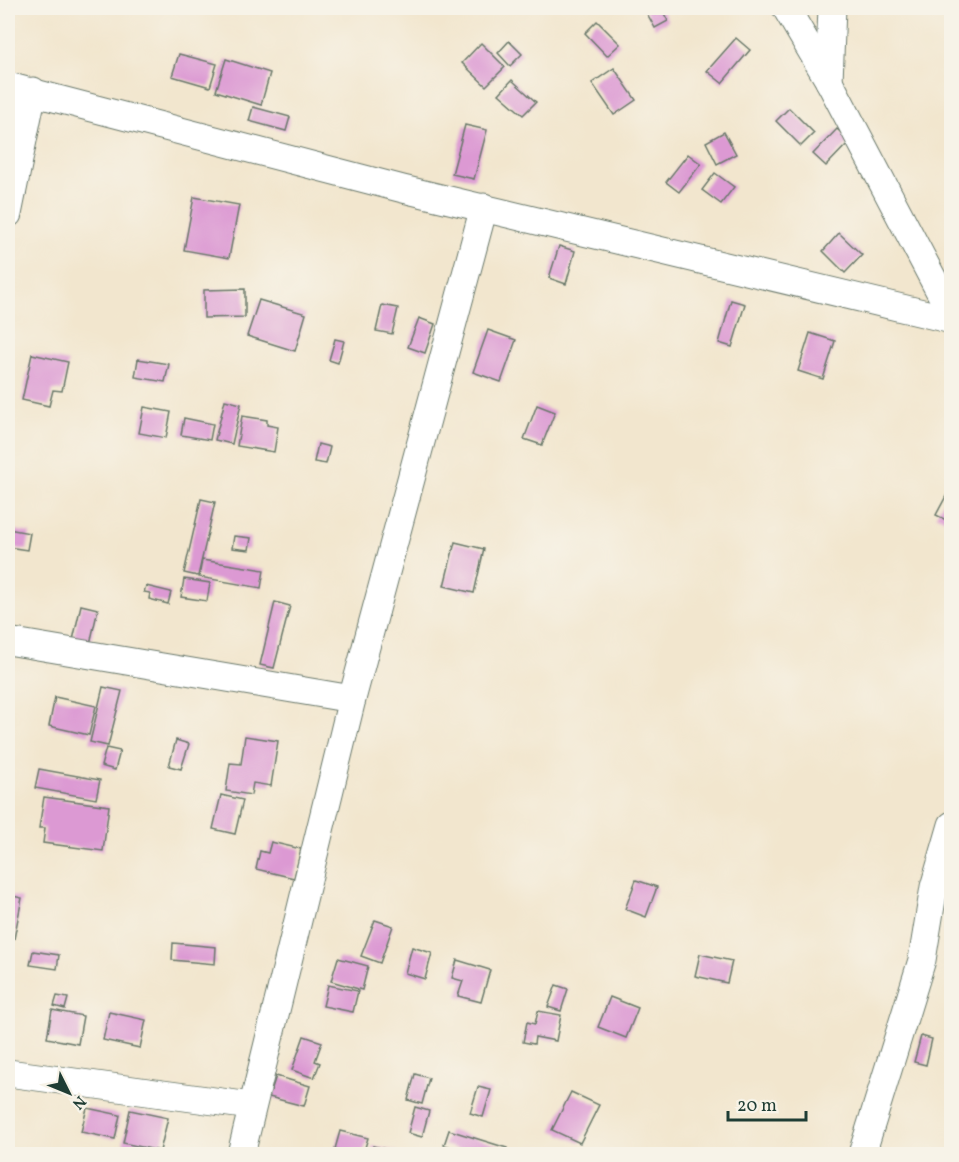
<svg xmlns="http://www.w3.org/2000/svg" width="959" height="1162" font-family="Vollkorn,serif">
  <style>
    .building { fill: #dc99d3 }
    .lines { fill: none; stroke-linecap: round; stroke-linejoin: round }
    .minor-casing { stroke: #69786a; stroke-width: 29 }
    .minor { stroke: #fff; stroke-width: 27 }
  </style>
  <rect width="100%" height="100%" fill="#f7f3e8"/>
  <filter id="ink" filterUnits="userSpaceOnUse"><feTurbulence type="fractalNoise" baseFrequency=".0167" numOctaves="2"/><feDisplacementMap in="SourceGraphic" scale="12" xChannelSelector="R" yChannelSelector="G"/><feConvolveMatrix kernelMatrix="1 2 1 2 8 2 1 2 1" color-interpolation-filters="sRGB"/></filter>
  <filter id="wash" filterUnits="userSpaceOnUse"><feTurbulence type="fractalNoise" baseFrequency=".008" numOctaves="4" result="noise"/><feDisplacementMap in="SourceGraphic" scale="24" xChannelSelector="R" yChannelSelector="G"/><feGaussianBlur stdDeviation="1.35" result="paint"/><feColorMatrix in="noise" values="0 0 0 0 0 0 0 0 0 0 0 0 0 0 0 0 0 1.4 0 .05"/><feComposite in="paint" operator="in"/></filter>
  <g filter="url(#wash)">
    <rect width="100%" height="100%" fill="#f2e6ce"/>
    <g id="blocks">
      <g class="building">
        <polygon points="428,8 444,8 431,14"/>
        <polygon points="644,8 661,8 668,21 655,28"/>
        <polygon points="597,21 620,44 607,56 585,33"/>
        <polygon points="736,38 750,50 722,83 707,71"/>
        <polygon points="509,41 522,54 510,66 498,53"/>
        <polygon points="481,43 505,67 486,86 462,63"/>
        <polygon points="179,54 217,64 210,87 172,76"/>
        <polygon points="226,59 270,73 261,105 216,91"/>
        <polygon points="614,68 636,100 614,115 592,83"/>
        <polygon points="512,80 536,102 523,115 499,94"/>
        <polygon points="253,107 290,117 286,131 249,121"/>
        <polygon points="789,108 814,133 801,146 776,121"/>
        <polygon points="465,125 487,130 474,179 452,174"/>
        <polygon points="837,129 850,141 826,166 813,154"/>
        <polygon points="724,132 736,154 717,164 706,142"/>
        <polygon points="688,154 701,164 679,192 666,182"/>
        <polygon points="715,173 734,187 721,204 702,190"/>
        <polygon points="194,197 239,205 229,258 184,250"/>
        <polygon points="839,233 862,255 845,273 823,251"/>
        <polygon points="559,246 575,251 566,284 549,278"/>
        <polygon points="245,289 245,317 204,318 204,290"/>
        <polygon points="259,300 306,314 295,351 247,336"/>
        <polygon points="731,300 745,304 732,347 719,343"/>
        <polygon points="382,305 398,308 392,334 376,331"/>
        <polygon points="419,318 435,324 425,353 408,347"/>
        <polygon points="488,330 516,340 501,382 473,372"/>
        <polygon points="810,333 835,341 823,379 798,371"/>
        <polygon points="335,339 344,341 338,363 329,360"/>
        <polygon points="32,354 68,362 62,391 53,390 49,406 22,400"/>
        <polygon points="138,359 169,364 165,382 135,377"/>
        <polygon points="225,400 241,404 232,444 215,440"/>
        <polygon points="537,405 555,412 542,445 524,439"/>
        <polygon points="144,407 171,412 166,438 139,433"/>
        <polygon points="242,416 267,420 267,425 278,427 274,452 237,446"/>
        <polygon points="184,418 213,424 210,440 181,435"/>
        <polygon points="318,444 330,447 326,464 314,462"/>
        <polygon points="952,485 952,523 936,515"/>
        <polygon points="201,499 215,502 198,576 184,573"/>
        <polygon points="8,529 30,533 27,550 8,547"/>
        <polygon points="234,536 251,538 249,550 232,548"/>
        <polygon points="455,542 484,549 474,593 444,586"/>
        <polygon points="202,560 264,570 261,588 199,577"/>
        <polygon points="184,579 210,583 207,601 181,597"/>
        <polygon points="146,586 171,592 168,604 149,599 150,593 144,592"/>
        <polygon points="275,602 290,606 274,668 260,665"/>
        <polygon points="81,605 98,609 90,644 73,640"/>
        <polygon points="103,687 122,691 108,746 90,742"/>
        <polygon points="55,697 96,706 89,735 49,726"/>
        <polygon points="245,736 278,741 271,786 253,783 251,795 226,791 230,763 241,764"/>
        <polygon points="176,740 189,744 181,769 169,766"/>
        <polygon points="106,748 120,751 115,770 101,766"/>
        <polygon points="39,769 100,780 96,799 35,788"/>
        <polygon points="221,795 243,800 235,834 213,829"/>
        <polygon points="44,797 109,806 103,851 43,843 45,828 39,828"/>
        <polygon points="271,842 301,849 294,878 256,869 260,851 268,853"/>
        <polygon points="636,880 657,887 646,917 625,909"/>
        <polygon points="8,895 22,898 14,939 8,938"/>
        <polygon points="375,920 393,926 380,963 361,956"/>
        <polygon points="173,943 216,947 215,964 172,960"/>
        <polygon points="412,947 432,953 425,979 405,973"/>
        <polygon points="33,951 59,955 57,969 30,965"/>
        <polygon points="700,954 732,961 727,983 695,976"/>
        <polygon points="338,958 368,966 362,990 331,981"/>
        <polygon points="457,960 490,970 481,1002 458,996 463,981 452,978"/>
        <polygon points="328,985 358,991 353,1012 323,1006"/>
        <polygon points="556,985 568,989 561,1011 548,1007"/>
        <polygon points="57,996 68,998 65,1009 54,1006"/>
        <polygon points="610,997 638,1008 626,1038 598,1027"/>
        <polygon points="52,1010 83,1016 78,1044 47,1038"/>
        <polygon points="538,1011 561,1015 556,1041 535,1037 534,1044 523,1042 527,1022 535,1024"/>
        <polygon points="109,1012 146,1020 140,1048 103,1040"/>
        <polygon points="304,1036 322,1042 315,1061 320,1063 314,1078 292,1070"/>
        <polygon points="921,1036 932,1039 926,1065 914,1062"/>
        <polygon points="415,1074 429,1078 422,1104 408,1100"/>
        <polygon points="276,1076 310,1086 304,1106 269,1097"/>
        <polygon points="478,1087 491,1090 483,1117 470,1113"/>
        <polygon points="571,1092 599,1105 580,1143 552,1130"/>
        <polygon points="415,1107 429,1111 422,1137 408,1133"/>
        <polygon points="87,1108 120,1115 115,1139 81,1132"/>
        <polygon points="130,1110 168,1118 160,1151 123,1143"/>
        <polygon points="449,1130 507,1148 505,1154 474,1154 444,1145"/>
        <polygon points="340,1131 368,1138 363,1154 335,1149"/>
        <polygon points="373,1146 398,1152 397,1154 371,1154"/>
      </g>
    </g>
  </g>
  <g filter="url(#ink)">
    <use href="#blocks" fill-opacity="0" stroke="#69786a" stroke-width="1.5"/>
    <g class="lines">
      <defs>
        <g id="minor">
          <polyline points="786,8 829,81 952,315"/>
          <polyline points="829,81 832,8"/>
          <polyline points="8,86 403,189 952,320"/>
          <polyline points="8,214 33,91"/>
          <polyline points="8,641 352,699"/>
          <polyline points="8,1073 251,1106"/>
          <polyline points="241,1154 352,699 484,207"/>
          <polyline points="862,1154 922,960 934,887 952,825"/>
        </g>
      </defs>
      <use href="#minor" class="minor-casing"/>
      <use href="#minor" class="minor"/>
    </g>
  </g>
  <rect width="959" height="1162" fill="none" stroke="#f7f3e8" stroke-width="30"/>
  <g transform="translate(69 1093) rotate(133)" stroke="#f7f3e8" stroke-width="4.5" paint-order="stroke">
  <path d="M0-4.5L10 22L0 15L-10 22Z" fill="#1f3d34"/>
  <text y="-9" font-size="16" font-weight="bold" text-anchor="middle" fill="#1f3d34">N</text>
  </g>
  <path d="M728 1111v9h78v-9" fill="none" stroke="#1f3d34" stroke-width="3"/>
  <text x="737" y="1111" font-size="18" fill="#1f3d34" stroke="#f7f3e8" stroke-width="4.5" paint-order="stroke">20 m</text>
</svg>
